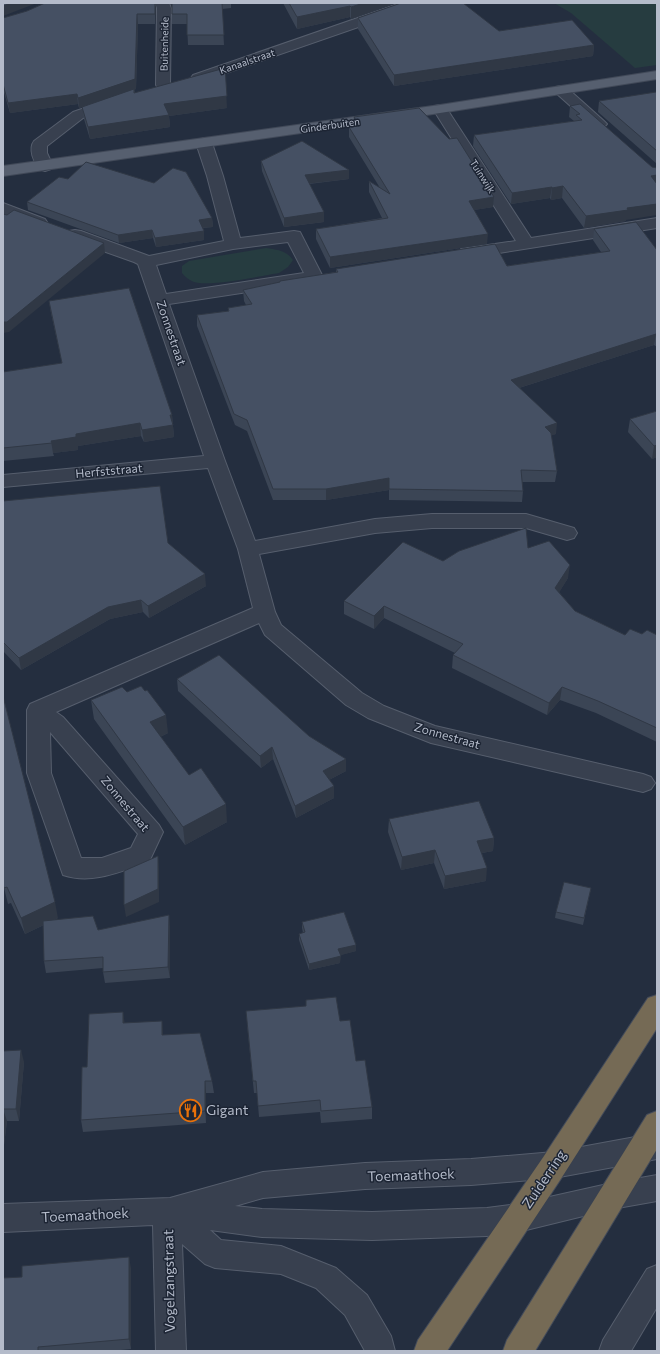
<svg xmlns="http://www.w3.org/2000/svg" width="660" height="1354" font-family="Commissioner,sans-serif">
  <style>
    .green { fill: #263c40 }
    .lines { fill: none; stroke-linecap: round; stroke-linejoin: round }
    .minor-casing { stroke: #565e6d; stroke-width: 2 }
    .major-casing { stroke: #414958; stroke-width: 2 }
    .highway-casing { stroke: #434b5a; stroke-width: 2 }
    .minor { fill: #38404f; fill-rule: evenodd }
    .major { fill: #565f6f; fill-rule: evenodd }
    .highway { fill: #756a55; fill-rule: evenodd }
    .wall { fill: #3b4555 }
    .shaded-wall { fill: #303845 }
    .building { fill: #455063; stroke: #303845 }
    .labels { text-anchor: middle; stroke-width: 3; stroke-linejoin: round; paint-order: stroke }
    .far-street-label { font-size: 10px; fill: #b4bbca; stroke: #1d2534 }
    .street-label { font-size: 12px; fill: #b4bbca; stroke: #1d2534 }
    .near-poi-label { font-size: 14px; fill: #b4bbca; stroke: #1d2534; text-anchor: start }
    .near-street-label { font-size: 14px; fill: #b4bbca; stroke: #1d2534 }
  </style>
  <rect width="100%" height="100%" fill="#242e3f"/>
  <g class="green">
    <polygon points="554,3 657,3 657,65 635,68 571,13"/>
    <path d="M266,248C277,250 286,250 293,260L288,267L279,273C261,276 209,287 194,282C189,280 185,277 182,273V266L189,261Z"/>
  </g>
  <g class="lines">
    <defs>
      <g id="minor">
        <polygon points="155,3 169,3 171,8 170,85 168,88 163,89 158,88 156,85 157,8"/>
        <polygon points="401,3 421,3 419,6 203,81 198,82 193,81 191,78 193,75"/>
        <polygon points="561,86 566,87 604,121 607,124 604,127 599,129 594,127 556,93 554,90 556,87"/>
        <path d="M111,99L116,100L118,103L116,106L83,118L47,146V153L53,166L51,169L45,171L39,169C34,162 28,149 34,141L73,112Z"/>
        <polygon points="440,105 445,106 447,109 531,238 657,218 657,228 467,258 461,257 459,253 461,249 516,241 433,109 435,106"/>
        <path d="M204,138L209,140L212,143L223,176L240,238L294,231L300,232L323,277L320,281L314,282L169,304L225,461L255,541L375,519L432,514H526L574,528L577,533L574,538L567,540L526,528H432L375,533L259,554L275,612L281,625L362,693L384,706L435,726L643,774L651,777L655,783L651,789L643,792L431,743L368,718L346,705L265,635L259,623L56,712L63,717L159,825L163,832L149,862C121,871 93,885 63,875L27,773V710L30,704L253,608L238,549L208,468L3,487V475L204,456L138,264L134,262L69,239L67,235L69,231L75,230L81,231L149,256L224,241L207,176L196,143L199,140ZM288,242L304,273L166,294L156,265L233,249ZM50,732L138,834L131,848L102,858H81L51,773Z"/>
        <polygon points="3,203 45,219 47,222 45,225 39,227 3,214"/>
        <polygon points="657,1133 657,1159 554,1178 471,1185 365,1189 263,1198 235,1206 262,1209 372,1212 487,1208 518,1204 612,1183 657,1175 657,1201 612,1209 518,1232 487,1236 372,1240 262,1237 210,1230 221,1240 281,1246 336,1268 367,1295 391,1336 395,1351 365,1351 345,1315 316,1288 281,1274 215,1268 205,1264 182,1244 186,1351 156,1351 153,1225 3,1232 3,1204 170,1198 263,1172 365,1163 471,1159 554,1152"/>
        <polygon points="657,1265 657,1307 631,1351 599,1351 603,1340 647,1269"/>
      </g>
      <polygon id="major" points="657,71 657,79 440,113 3,176 3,166 440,105"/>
      <g id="highway">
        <polygon points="657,995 657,1028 564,1174 447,1351 414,1351 418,1340 544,1156 648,998"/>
        <polygon points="657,1111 657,1149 535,1351 503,1351 507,1340 647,1115"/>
      </g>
    </defs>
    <use href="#minor" class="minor-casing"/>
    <use href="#major" class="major-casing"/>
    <use href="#highway" class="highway-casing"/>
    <use href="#minor" class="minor"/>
    <use href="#major" class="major"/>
    <use href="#highway" class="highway"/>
  </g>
  <g class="wall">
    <polygon points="45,3 155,3 155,24 138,24 136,89 79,108 78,104 10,113 3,89 3,18 27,11"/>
    <polygon points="171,3 231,3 231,8 222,9 224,45 188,45 187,24 172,24 172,6"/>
    <polygon points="283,3 396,3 351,19 350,17 297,29"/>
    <polygon points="358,18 499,31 594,45 593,56 394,86 358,29"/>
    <polygon points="134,89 135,93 227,108 169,116 170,127 90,139 84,119 82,107"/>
    <polygon points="657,93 657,164 598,112 599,101"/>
    <polygon points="580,104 626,220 626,221 584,228 562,198 551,200 550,198 511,204 473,146 474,135 574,121 569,117 570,106"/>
    <polygon points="354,117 494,197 493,207 474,210 487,244 330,268 316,239 316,229 382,218 369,192 369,181 380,188 349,137 349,127 353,127"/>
    <polygon points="261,161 349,170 349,179 309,184 324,222 284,227 262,171"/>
    <polygon points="68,179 154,183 212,218 213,227 203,228 204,231 204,240 156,247 153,238 119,243 28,210 27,202"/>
    <polygon points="594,229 657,250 657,347 654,345 519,388 556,434 551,435 557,471 555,482 522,482 523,491 522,502 389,500 389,490 326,500 273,500 247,431 235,425 197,326 197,315 228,311 228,308 246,305 244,301 243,290 280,283 280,281 336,272 336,269 507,266 601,252 593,240"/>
    <polygon points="49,301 172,415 174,437 144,442 141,436 78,446 78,450 53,453 54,456 3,461 3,370 3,372 62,363 51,313"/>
    <polygon points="657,411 657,457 652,459 628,432 630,419"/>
    <polygon points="3,501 168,543 206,586 149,618 143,612 110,619 21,670 3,651"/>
    <polygon points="528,548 568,578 559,592 575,611 625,635 657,635 657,742 596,713 560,700 547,715 452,668 453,655 455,653 384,618 374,629 344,614 344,601 443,561"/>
    <polygon points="177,679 346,771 329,780 334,786 334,798 296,818 273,759 261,768 178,691"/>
    <polygon points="127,692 168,733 160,737 189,775 227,822 185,845 94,719 91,700"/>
    <polygon points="389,819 494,838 493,851 482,853 486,881 444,889 434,863 401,870 388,832"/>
    <polygon points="3,884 58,918 54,920 98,930 170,926 170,978 105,983 103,972 103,968 46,973 44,961 44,925 25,934 11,903 8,904"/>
    <polygon points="591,888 583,925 555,918 556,912"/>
    <polygon points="302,922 356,945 356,951 340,955 340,963 309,970 299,940 299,934 303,933 302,928"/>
    <polygon points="340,1021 356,1061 372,1107 372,1119 321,1123 320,1112 259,1117 257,1093 254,1093 247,1024"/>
    <polygon points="125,1023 163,1033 163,1035 212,1081 214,1093 206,1093 206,1123 83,1132 81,1120 87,1067"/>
    <polygon points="3,1051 24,1062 19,1121 7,1121 4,1145 3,1145"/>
    <polygon points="131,1268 131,1349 111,1351 3,1351 22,1277"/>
  </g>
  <g class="shaded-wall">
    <polygon points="11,3 37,3 3,16 3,6"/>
    <polygon points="155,3 156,8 155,24"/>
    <polygon points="364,3 396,3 351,19 351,7"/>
    <polygon points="350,6 350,17 297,29 297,17"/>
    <polygon points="137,14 138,24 136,89 79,108 78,98"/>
    <polygon points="594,45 593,56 394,86 394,75"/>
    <polygon points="225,68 227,108 169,116 170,127 90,139 88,127 164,104"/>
    <polygon points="77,94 78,104 10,113 8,103"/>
    <polygon points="349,170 349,179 305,184 305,175"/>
    <polygon points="657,175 657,186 651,176"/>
    <polygon points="563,186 562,198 551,200 552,188"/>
    <polygon points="552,187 550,198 511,204 512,193"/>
    <polygon points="494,197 493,207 468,211 469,201"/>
    <polygon points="657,204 657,215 626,220 626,221 584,228 586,216 627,208"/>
    <polygon points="324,212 324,222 284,227 284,218"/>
    <polygon points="212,218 213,227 200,228 199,220"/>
    <polygon points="152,230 153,238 119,243 118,235"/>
    <polygon points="204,231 204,240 156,247 155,238"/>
    <polygon points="488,234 487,244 330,268 330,257"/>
    <polygon points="104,243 105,253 9,332 3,333 3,322"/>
    <polygon points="656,334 654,345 509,391 511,380"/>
    <polygon points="170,415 172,415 174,437 144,442 142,430"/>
    <polygon points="140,423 141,436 78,446 78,450 53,453 51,441 76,434"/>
    <polygon points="557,423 556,434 544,438 545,427"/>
    <polygon points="657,445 657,457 652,459 654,446"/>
    <polygon points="389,478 389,490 326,500 326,489"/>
    <polygon points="570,565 568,578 554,601 555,588"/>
    <polygon points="205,574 206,586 149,618 148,606"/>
    <polygon points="141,600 143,612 110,619 21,670 19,658 108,607"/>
    <polygon points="384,606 384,618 374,629 374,616"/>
    <polygon points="562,687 560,700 547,715 549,703"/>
    <polygon points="166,715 168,733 152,741 150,722"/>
    <polygon points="272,747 273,759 261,768 260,756"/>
    <polygon points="346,759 346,771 323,783 323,771"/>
    <polygon points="334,786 334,798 296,818 295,806"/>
    <polygon points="226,804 227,822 185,845 183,827"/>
    <polygon points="494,838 493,851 476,854 477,841"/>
    <polygon points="435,850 434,863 401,870 402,857"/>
    <polygon points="158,856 159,868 159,902 126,917 124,905"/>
    <polygon points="487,868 486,881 444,889 445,876"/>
    <polygon points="55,902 58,918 25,934 21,918"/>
    <polygon points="169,915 170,926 170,978 168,967"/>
    <polygon points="356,945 356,951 338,956 338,949"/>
    <polygon points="341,956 340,963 309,970 309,964"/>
    <polygon points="123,1012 125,1025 123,1023"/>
    <polygon points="162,1021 163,1033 163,1048 162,1035"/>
    <polygon points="21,1050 24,1062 19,1121 16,1109"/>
    <polygon points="205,1081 206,1093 206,1123 205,1111"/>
    <polygon points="3,1109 7,1121 4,1145 3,1140"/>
    <polygon points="129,1257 131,1268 131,1349 129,1339"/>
  </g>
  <g class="building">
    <polygon points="3,3 11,3 3,6"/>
    <polygon points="45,3 155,3 155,14 137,14 135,79 78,98 77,94 8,103 3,84 3,18 27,11"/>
    <polygon points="172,3 222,3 224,35 187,35 187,14 172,14"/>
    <polygon points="289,3 364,3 351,7 350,6 297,17"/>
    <polygon points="401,3 463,3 499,31 572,20 594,45 394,75 358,18"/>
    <polygon points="225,68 227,96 164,104 169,115 88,127 82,107 134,89 134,93"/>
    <polygon points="656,92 657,93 657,151 599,101"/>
    <polygon points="580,104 652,167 657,168 657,175 651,176 657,184 657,204 627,208 628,210 586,216 563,186 552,188 552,187 512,193 474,135 582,120 576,115 580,114 570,106"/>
    <polygon points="419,108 449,139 457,138 494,197 469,201 488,234 330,257 316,229 388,218 369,181 390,194 349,127 359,126 354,117"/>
    <polygon points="302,141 349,170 305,175 324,212 284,218 261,161"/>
    <polygon points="86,162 154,183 173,168 186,172 212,218 199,220 204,231 155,238 152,230 118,235 27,202 59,177 68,179"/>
    <polygon points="14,210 104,243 7,322 3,322 3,214 7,215"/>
    <polygon points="636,222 657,250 657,335 656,334 511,380 557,423 545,427 551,433 557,471 521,470 523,491 389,489 389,478 326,489 273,489 247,420 234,414 197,315 229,311 228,308 252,304 243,290 280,282 280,281 338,272 336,269 495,244 507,266 610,251 594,229"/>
    <polygon points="129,288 172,415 170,415 173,425 142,430 140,423 76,434 76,437 51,441 52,443 3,448 3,370 3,372 62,363 49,301"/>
    <polygon points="657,411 657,445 654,446 630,419"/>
    <polygon points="160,486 168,543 205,574 148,606 141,600 108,607 19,658 3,642 3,501"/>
    <polygon points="526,528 528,548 549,541 570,565 555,588 575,611 625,635 630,629 642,634 647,630 657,635 657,728 598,701 562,687 549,703 453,655 463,644 384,606 374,616 344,601 403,542 443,561 459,551"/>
    <polygon points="219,655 309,736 346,759 323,771 334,786 295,806 272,747 260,756 177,679"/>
    <polygon points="141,686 145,691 147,690 166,715 150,722 189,775 201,768 226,804 183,827 91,700 122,687 127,692"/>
    <polygon points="3,696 55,902 21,918 7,887 4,888 3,884"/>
    <polygon points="479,801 494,838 477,841 487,868 445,876 435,850 402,857 389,819"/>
    <polygon points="158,856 158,889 124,905 124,871"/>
    <polygon points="564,882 591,888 584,918 556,912"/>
    <polygon points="344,912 356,945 338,949 341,956 309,964 299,934 305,932 302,922"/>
    <polygon points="169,915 168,967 103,972 103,957 44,961 43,921 93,916 98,930"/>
    <polygon points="336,997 340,1021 350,1020 356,1061 365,1060 372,1107 321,1111 320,1100 258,1106 256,1081 253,1081 246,1011 306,1006 306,1000"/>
    <polygon points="123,1012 123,1023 162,1021 162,1035 200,1033 212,1081 205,1081 205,1111 81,1120 82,1067 87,1067 89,1014"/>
    <polygon points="21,1050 16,1109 3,1109 3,1110 3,1051"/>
    <polygon points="129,1257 129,1339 38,1347 38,1351 3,1351 3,1278 22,1277 22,1266"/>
  </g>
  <defs>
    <symbol id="restaurant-ring" viewBox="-11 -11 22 22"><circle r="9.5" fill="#1d2534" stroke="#e8710a" stroke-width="1.5"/><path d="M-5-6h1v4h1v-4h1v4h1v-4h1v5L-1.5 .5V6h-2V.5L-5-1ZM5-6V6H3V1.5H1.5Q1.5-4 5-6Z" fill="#e8710a"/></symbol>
  </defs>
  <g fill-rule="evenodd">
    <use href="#restaurant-ring" x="178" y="1098" width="25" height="25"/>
  </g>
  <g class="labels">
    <g class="far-street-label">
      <text transform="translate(164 44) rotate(-89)" y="4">Buitenheide</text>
      <text transform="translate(247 61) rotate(-19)" y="4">Kanaalstraat</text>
      <text transform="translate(330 125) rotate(-8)" y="4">Ginderbuiten</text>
      <text transform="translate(483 176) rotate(57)" y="4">Tuinwijk</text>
    </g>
    <g class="street-label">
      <text transform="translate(171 333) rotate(71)" y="4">Zonnestraat</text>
      <text transform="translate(109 471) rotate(-5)" y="4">Herfststraat</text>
      <text transform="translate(447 736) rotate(16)" y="4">Zonnestraat</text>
      <text transform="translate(125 804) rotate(50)" y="4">Zonnestraat</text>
    </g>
    <g class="near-poi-label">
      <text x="206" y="1115">Gigant</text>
    </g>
    <g class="near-street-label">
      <text transform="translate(411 1175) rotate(-2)" y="5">Toemaathoek</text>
      <text transform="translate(544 1179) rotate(-56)" y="5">Zuiderring</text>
      <text transform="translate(85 1215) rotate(-3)" y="5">Toemaathoek</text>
      <text transform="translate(169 1281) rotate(-91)" y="5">Vogelzangstraat</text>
    </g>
  </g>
  <rect width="660" height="1354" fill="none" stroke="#b4bbca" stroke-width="8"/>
</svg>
